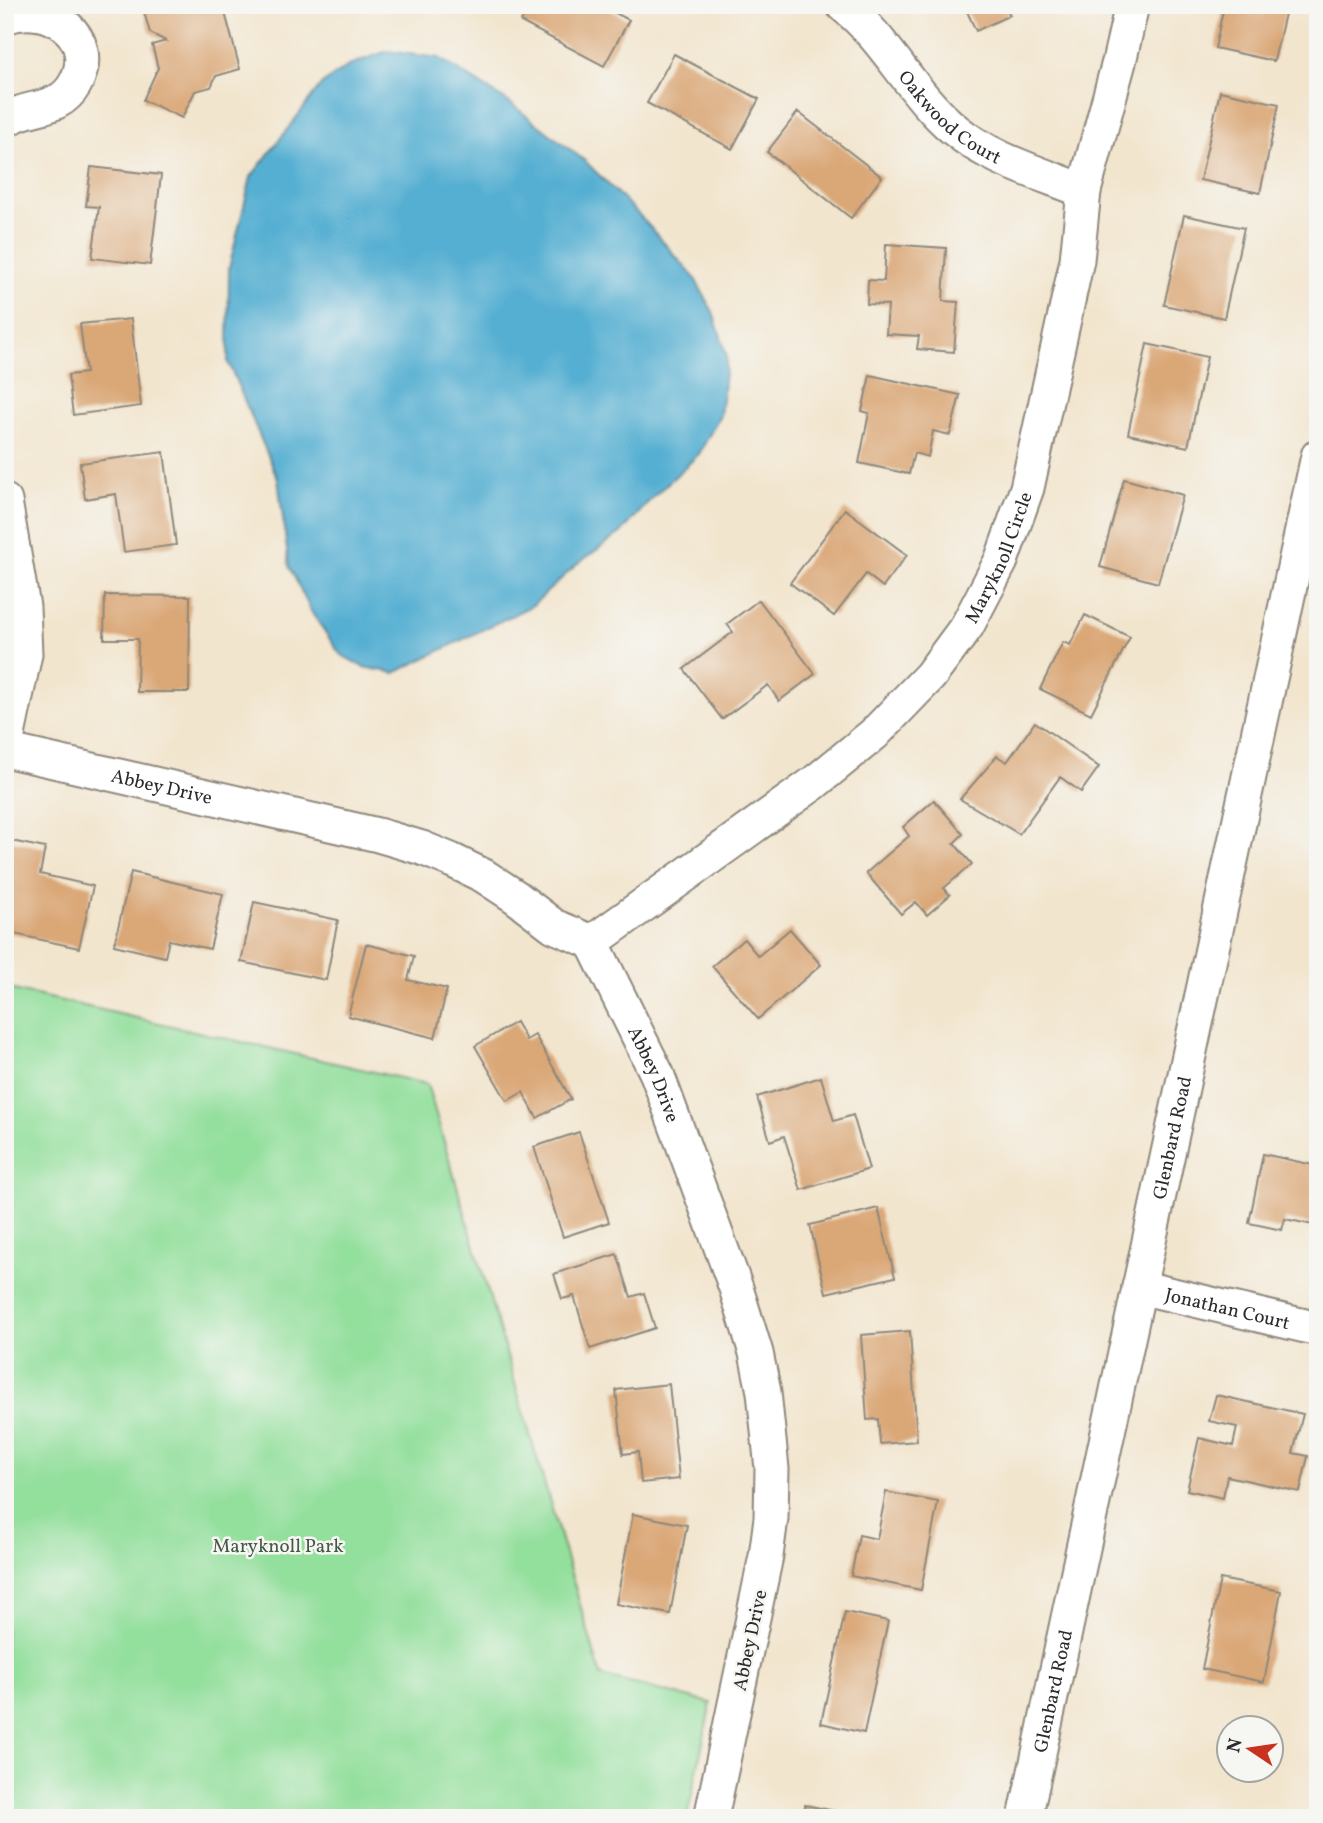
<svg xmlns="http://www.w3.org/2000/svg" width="1323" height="1823" font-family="Vollkorn,serif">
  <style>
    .green { fill: #93df9c; stroke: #5f8564; stroke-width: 2 }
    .water { fill: #54afd2; stroke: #406d7e; stroke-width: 2 }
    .building { fill: #daa777 }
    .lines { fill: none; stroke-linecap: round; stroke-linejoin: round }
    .minor-casing { stroke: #8e887c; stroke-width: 37 }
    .minor { stroke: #fff; stroke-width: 33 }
    .labels { text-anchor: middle; stroke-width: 5; stroke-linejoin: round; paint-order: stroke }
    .street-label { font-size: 19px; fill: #2b2b2b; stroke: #f6f6f2 }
    .park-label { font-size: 19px; fill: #455847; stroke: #f6f6f2 }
  </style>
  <rect width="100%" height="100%" fill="#f6f6f2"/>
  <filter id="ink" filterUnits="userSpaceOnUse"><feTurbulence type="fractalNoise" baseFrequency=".0143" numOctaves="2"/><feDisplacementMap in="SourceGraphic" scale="14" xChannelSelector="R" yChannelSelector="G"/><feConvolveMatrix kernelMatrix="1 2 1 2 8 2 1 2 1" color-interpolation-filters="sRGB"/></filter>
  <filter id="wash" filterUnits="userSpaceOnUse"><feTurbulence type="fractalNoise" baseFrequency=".00686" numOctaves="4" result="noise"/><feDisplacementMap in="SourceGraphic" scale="28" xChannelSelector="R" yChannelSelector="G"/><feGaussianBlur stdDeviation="1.57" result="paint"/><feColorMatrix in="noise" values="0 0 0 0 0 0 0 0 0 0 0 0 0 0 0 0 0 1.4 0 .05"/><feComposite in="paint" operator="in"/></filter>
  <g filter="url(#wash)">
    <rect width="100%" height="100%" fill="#f2e5ce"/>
    <polygon class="green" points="5,988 427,1084 601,1676 711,1703 687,1818 568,1807 543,1818 5,1818"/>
    <polygon class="water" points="387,51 439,58 510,103 585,161 642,218 694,277 713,312 727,356 720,415 699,454 651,499 623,531 576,565 533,605 395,673 363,667 340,654 312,613 289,566 278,479 228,362 229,268 251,177 322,84 350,65"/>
    <g id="blocks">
      <g class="building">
        <polygon points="142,5 223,5 240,69 216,76 211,87 195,91 182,118 143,100 158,68 152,45 166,41 150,33"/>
        <polygon points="529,5 600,5 629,20 604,66 521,22"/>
        <polygon points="964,5 1005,5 1010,15 976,31"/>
        <polygon points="1224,5 1287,5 1274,61 1215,48"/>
        <polygon points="674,54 759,99 732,149 647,103"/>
        <polygon points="1220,91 1279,104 1260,193 1200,180"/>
        <polygon points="798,112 882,177 851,218 767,152"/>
        <polygon points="91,167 161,175 150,265 92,258 99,207 86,206"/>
        <polygon points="1184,215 1244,228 1224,318 1164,305"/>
        <polygon points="886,244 946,248 943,301 958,302 954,352 917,349 919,336 886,334 888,305 867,304 868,280 884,281"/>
        <polygon points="131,319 141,406 73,415 68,375 86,373 80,324"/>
        <polygon points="1147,344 1207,357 1188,447 1128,434"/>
        <polygon points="870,375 960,395 950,435 933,431 928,457 914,453 909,474 859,463 869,413 862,411"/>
        <polygon points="164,452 176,545 124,552 116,494 85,499 80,463"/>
        <polygon points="1124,479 1183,495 1158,583 1100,567"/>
        <polygon points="845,509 907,555 883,587 866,574 834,616 790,583"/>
        <polygon points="105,595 190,596 189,692 137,692 138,639 104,639"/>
        <polygon points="759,600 815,674 779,701 768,685 722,719 684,669 733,632 727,624"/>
        <polygon points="1085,615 1130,637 1091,714 1040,689 1063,642 1070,645"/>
        <polygon points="1035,722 1099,767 1081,792 1060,777 1019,834 960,799 997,756 1007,762"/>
        <polygon points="934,800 963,834 954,843 972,864 944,888 950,895 927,915 916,902 901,914 866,873 909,836 903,827"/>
        <polygon points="7,840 45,848 40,874 93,886 79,948 5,932"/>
        <polygon points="131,872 223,894 210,949 169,940 165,957 114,945"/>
        <polygon points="254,902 338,920 326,980 241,962"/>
        <polygon points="790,929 821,965 758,1019 712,966 744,939 758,956"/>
        <polygon points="366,944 414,956 408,980 447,989 435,1038 348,1016"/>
        <polygon points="516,1022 526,1040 535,1035 571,1099 537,1118 523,1092 507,1101 475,1046"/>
        <polygon points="821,1077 834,1121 853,1115 869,1169 801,1190 784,1136 770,1141 757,1097"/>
        <polygon points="579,1132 609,1222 563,1237 534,1147"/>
        <polygon points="1263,1154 1318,1166 1318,1226 1285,1219 1282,1230 1249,1223"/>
        <polygon points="878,1208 895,1277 826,1293 810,1225"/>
        <polygon points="617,1254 631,1297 644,1293 655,1328 590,1349 574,1296 562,1299 554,1274"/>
        <polygon points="910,1331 917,1441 880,1444 878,1419 867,1420 861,1335"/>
        <polygon points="669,1384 679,1479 641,1483 638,1452 623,1454 616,1390"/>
        <polygon points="1216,1395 1303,1414 1293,1453 1308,1456 1300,1492 1227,1476 1223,1498 1187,1490 1199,1438 1233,1446 1237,1427 1209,1421"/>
        <polygon points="886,1492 938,1502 921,1590 851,1576 859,1535 877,1539"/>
        <polygon points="633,1514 687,1525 670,1614 616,1604"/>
        <polygon points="1220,1579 1281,1591 1264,1682 1202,1669"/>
        <polygon points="845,1612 888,1621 864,1733 821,1723"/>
        <polygon points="805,1805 840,1812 839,1818 803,1818"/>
      </g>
    </g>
  </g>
  <g filter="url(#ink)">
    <use href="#blocks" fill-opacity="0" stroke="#8e887c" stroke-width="2"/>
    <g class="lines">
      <defs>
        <g id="minor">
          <path id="s1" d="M843,5C887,40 911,93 954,129C991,160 1040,173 1084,191"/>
          <path d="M5,17C51,0 100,38 75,84C58,114 28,103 5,121"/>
          <polyline points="5,501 23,607 25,654 5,749"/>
          <path id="s2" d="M5,750L378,835L422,848L451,860L484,876L516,897L554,926L592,942L657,1074L736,1288L756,1353L764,1392L772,1469L771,1518L766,1556L711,1818"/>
          <path id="s3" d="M592,942L814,783L874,734L930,676L967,626L1001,561L1027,488L1077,260L1084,191L1119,62L1132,5"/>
          <path id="s4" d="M1139,1287L1318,1329"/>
          <path id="s5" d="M1025,1818L1318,456"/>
        </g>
      </defs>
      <use href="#minor" class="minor-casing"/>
      <use href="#minor" class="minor"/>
    </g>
  </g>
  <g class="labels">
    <g class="street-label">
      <text dy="7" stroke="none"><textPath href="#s1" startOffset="156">Oakwood Court</textPath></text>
      <text dy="7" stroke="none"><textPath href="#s3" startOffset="569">Maryknoll Circle</textPath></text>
      <text dy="7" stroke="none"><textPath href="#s2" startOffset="161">Abbey Drive</textPath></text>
      <text dy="7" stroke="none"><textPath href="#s2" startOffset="770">Abbey Drive</textPath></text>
      <text dy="7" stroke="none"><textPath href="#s5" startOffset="696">Glenbard Road</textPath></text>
      <text dy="7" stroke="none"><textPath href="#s4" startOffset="91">Jonathan Court</textPath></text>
      <text transform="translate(749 1640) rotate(-78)" y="7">Abbey Drive</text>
      <text dy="7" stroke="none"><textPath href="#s5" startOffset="130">Glenbard Road</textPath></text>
    </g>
    <g class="park-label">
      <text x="278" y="1552">Maryknoll Park</text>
    </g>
  </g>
  <rect width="1323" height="1823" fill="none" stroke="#f6f6f2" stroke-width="28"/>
  <g transform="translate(1250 1749) rotate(283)"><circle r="33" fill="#f6f6f2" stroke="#a5a5a2" stroke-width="2"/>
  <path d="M0-5L12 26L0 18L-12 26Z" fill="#c8321e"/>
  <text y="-10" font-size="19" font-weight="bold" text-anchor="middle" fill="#2b2b2b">N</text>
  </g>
</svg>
